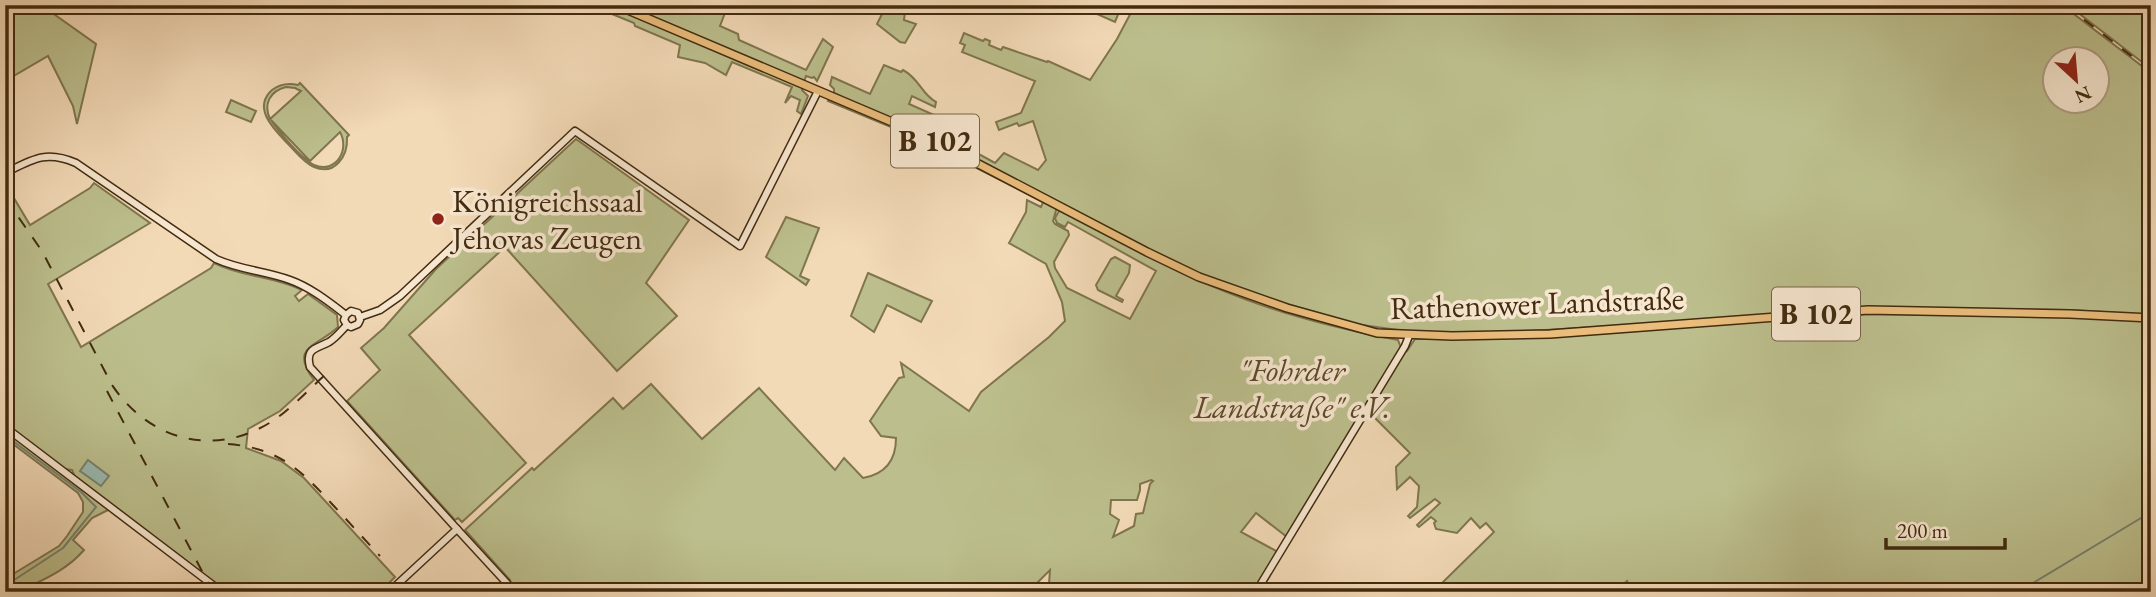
<svg xmlns="http://www.w3.org/2000/svg" width="2156" height="597" font-family="'EB Garamond',serif">
  <style>
    .green { fill: #bcbf8d; stroke: #7f754e; stroke-width: 2; fill-rule: evenodd }
    .water { fill: #9bbab1; stroke: #778170; stroke-width: 2 }
    .lines { fill: none; stroke-linecap: round; stroke-linejoin: round }
    .stream { stroke: #778170; stroke-width: 2 }
    .secondary-casing { stroke: #422b0f; stroke-width: 9 }
    .primary-casing { stroke: #422b0f; stroke-width: 10 }
    .secondary { stroke: #f7e7d0; stroke-width: 6 }
    .primary { stroke: #eabd7c; stroke-width: 7 }
    .rail { stroke: #422b0f; stroke-width: 2; stroke-dasharray: 12 12; stroke-linecap: butt }
    .poi-dot { fill: #8f2418; stroke: #f7e7d0; stroke-width: 2.5 }
    .labels { text-anchor: middle; stroke-width: 7; stroke-linejoin: round; paint-order: stroke }
    .shield { fill: #f7e7d0; stroke: #786349; stroke-width: 2 }
    .shield-label { font-size: 30px; font-weight: bold; fill: #422b0f }
    .poi-label { font-size: 32px; fill: #422b0f; stroke: #f7e7d0; text-anchor: start }
    .street-label { font-size: 32px; fill: #422b0f; stroke: #f7e7d0 }
    .park-label { font-size: 32px; font-style: italic; fill: #5a4928; stroke: #f7e7d0 }
  </style>
  <rect width="100%" height="100%" fill="#f3dab7"/>
  <filter id="stains"><feTurbulence type="fractalNoise" baseFrequency=".00286" numOctaves="4"/><feColorMatrix values="0 0 0 0 .2 0 0 0 0 .09 0 0 0 0 .02 0 0 0 .5 -.17"/></filter>
  <radialGradient id="worn" r=".72"><stop offset=".6" stop-color="#630" stop-opacity="0"/><stop offset="1" stop-color="#630" stop-opacity=".3"/></radialGradient>
  <g class="green">
    <polygon points="5,5 41,5 96,44 77,124 73,106 48,56 5,81"/>
    <polygon points="590,5 608,5 802,87 802,90 808,96 801,114 797,111 800,100 791,96 785,103 792,87 732,62 726,75 705,63 678,57 680,45 635,26 634,23"/>
    <polygon points="626,5 728,5 720,26 738,34 739,40 806,70 823,39 833,47 817,81 814,77 812,78 806,76 804,82"/>
    <polygon points="1092,5 1122,5 1115,22 1090,11"/>
    <path d="M1135,5H2062L2151,73V315L2070,310L1869,308L1679,322L1479,334L1405,331L1355,324L1287,304L1200,275L834,93V89L830,85L832,77L870,94L884,65L901,72L903,70C920,79 921,94 936,102L935,107L912,96L909,104L968,130L974,144L975,152L995,163L1004,153L1038,170L1046,160L1033,121L1019,126L1017,123L999,130L996,122L1021,113L1035,81L962,52L965,45L960,43L964,33L983,41L985,39L990,41L989,45L1001,50L1003,47L1047,62L1048,61L1090,80L1117,39ZM2054,60H2096V102H2054Z"/>
    <polygon points="2068,5 2151,5 2151,69"/>
    <polygon points="890,8 905,12 904,20 916,24 905,43 900,42 877,24 884,10"/>
    <path d="M300,83L349,135L347,137C348,156 335,176 314,167C304,163 296,152 289,145C276,131 251,109 272,90C280,84 289,83 298,85ZM286,87L295,88L301,91L270,119C263,104 270,91 286,87ZM271,120L310,161L340,132C350,150 336,174 314,165C302,159 278,131 271,120Z"/>
    <path d="M829,99L931,141L1057,207L1053,221L1055,224L1068,231L1069,235L1054,262L1055,268L1067,288L1130,319L1156,271L1068,222L1065,227L1057,223L1055,218L1059,211L1062,210C1115,238 1168,269 1224,291C1280,314 1339,329 1398,340L1401,348L1287,537L1256,513L1241,532L1278,552L1254,592H1063L1049,584L1050,570L1036,584L1038,590L1037,592H498L510,580L465,530L532,468L534,470L613,398L623,409L651,384L702,439L759,388L835,470L844,458L863,478C886,474 896,460 896,438L881,436L870,421L899,378L904,377L901,363L969,411L981,392L1049,337L1065,321L1062,302L1046,264L1009,243L1026,212L1027,200L1041,207L1043,202L920,139L828,101ZM1151,480L1153,481L1150,484L1143,513L1136,514L1134,526L1113,537L1119,520L1110,514L1111,500H1137L1140,490V484Z"/>
    <polygon points="231,100 256,111 251,122 226,112"/>
    <polygon points="576,139 689,220 646,283 677,316 617,371 505,247 409,335 526,463 462,522 458,518 455,520 347,401 380,370 361,348 384,328 436,269"/>
    <path d="M5,183L30,225L90,188L94,183L150,223L48,284L81,347L211,268L214,263C242,277 273,276 302,290L295,296L299,301L308,294L337,315L338,327C319,346 288,346 314,380L280,411L248,429L246,448L281,461L304,478L395,577L380,592H226L75,477L72,470L64,469L5,424Z"/>
    <polygon points="786,217 819,228 800,276 809,280 806,285 766,257"/>
    <polygon points="1115,257 1130,265 1129,273 1116,296 1123,300 1122,302 1098,290 1096,285 1111,259"/>
    <polygon points="868,273 932,301 921,322 887,305 874,332 851,316"/>
    <polygon points="1870,314 2070,316 2151,320 2151,592 1631,592 1627,581 1615,592 1451,592 1442,583 1494,532 1486,523 1480,528 1471,518 1457,533 1436,529 1434,523 1436,521 1431,517 1419,527 1417,525 1440,503 1435,499 1410,518 1408,516 1417,507 1419,486 1410,477 1397,489 1396,467 1410,453 1368,411 1404,353 1407,351 1415,339 1481,338"/>
    <path d="M5,430L110,509L92,518L73,540L84,550C66,571 42,580 18,592L14,589L5,592V579L59,546L67,536L83,512V502L78,493L5,438Z"/>
  </g>
  <polygon class="water" points="88,460 109,476 101,486 80,471"/>
  <g class="lines">
    <g class="stream">
      <polyline points="5,435 81,492 96,507 63,548 5,586"/>
      <polyline points="2018,592 2151,512"/>
    </g>
    <defs>
      <g id="secondary">
        <path d="M5,173C33,159 46,150 76,163L216,259C240,270 266,271 290,280C310,287 329,302 346,315L344,320L347,325L351,327L358,324L360,320L358,313L351,311L346,315"/>
        <polyline points="360,317 380,310 400,296 575,131 740,246 818,91"/>
        <path d="M347,325C341,331 336,338 329,342C316,349 305,348 310,367L457,529L389,592"/>
        <polyline points="5,427 222,592"/>
        <polyline points="457,529 515,592"/>
        <polyline points="1256,592 1405,346 1409,336"/>
      </g>
      <polyline id="primary" points="616,5 925,136 1147,252 1199,277 1287,308 1377,333 1452,336 1550,334 1868,310 2070,314 2151,318"/>
    </defs>
    <use href="#secondary" class="secondary-casing"/>
    <use href="#primary" class="primary-casing"/>
    <use href="#secondary" class="secondary"/>
    <use href="#primary" class="primary"/>
    <g class="rail">
      <polyline points="2065,5 2151,71"/>
      <path d="M5,198L42,251L112,385C149,440 213,458 271,422C290,410 307,391 324,376"/>
      <polyline points="107,391 213,592"/>
      <path d="M228,444C278,448 300,469 332,504C348,521 364,539 380,556"/>
    </g>
  </g>
  <circle class="poi-dot" cx="438" cy="219" r="7"/>
  <g class="labels">
    <g class="shield">
      <rect x="891" y="114.5" width="88" height="53" rx="5"/>
      <rect x="1772" y="287.5" width="88" height="53" rx="5"/>
    </g>
    <g class="shield-label">
      <text x="935" y="151">B 102</text>
      <text x="1816" y="324">B 102</text>
    </g>
    <g class="poi-label">
      <text x="452" y="212">Königreichssaal<tspan x="452" dy="37">Jehovas Zeugen</tspan></text>
    </g>
    <g class="street-label">
      <text transform="translate(1537 303) rotate(-2)" y="11">Rathenower Landstraße</text>
    </g>
    <g class="park-label">
      <text x="1292" y="381">"Fohrder<tspan x="1292" dy="37">Landstraße" e.V.</tspan></text>
    </g>
  </g>
  <rect width="2156" height="597" fill="none" stroke="#f3dab7" stroke-width="28"/>
  <rect x="7" y="7" width="2142" height="583" fill="none" stroke="#422b0f" stroke-width="3.5"/>
  <rect x="14" y="14" width="2128" height="569" fill="none" stroke="#422b0f" stroke-width="2"/>
  <g transform="translate(2076 80) rotate(154)"><circle r="33" fill="#f7e7d0" stroke="#af9c83" stroke-width="2"/>
  <path d="M0-5L12 26L0 18L-12 26Z" fill="#8f2418"/>
  <text y="-10" font-size="19" font-weight="bold" text-anchor="middle" fill="#422b0f">N</text>
  </g>
  <path d="M1886 538v10h119v-10" fill="none" stroke="#422b0f" stroke-width="3.5"/>
  <text x="1897" y="538" font-size="21" fill="#422b0f" stroke="#f7e7d0" stroke-width="5" paint-order="stroke">200 m</text>
  <rect width="100%" height="100%" filter="url(#stains)"/>
  <rect width="100%" height="100%" fill="url(#worn)"/>
</svg>
